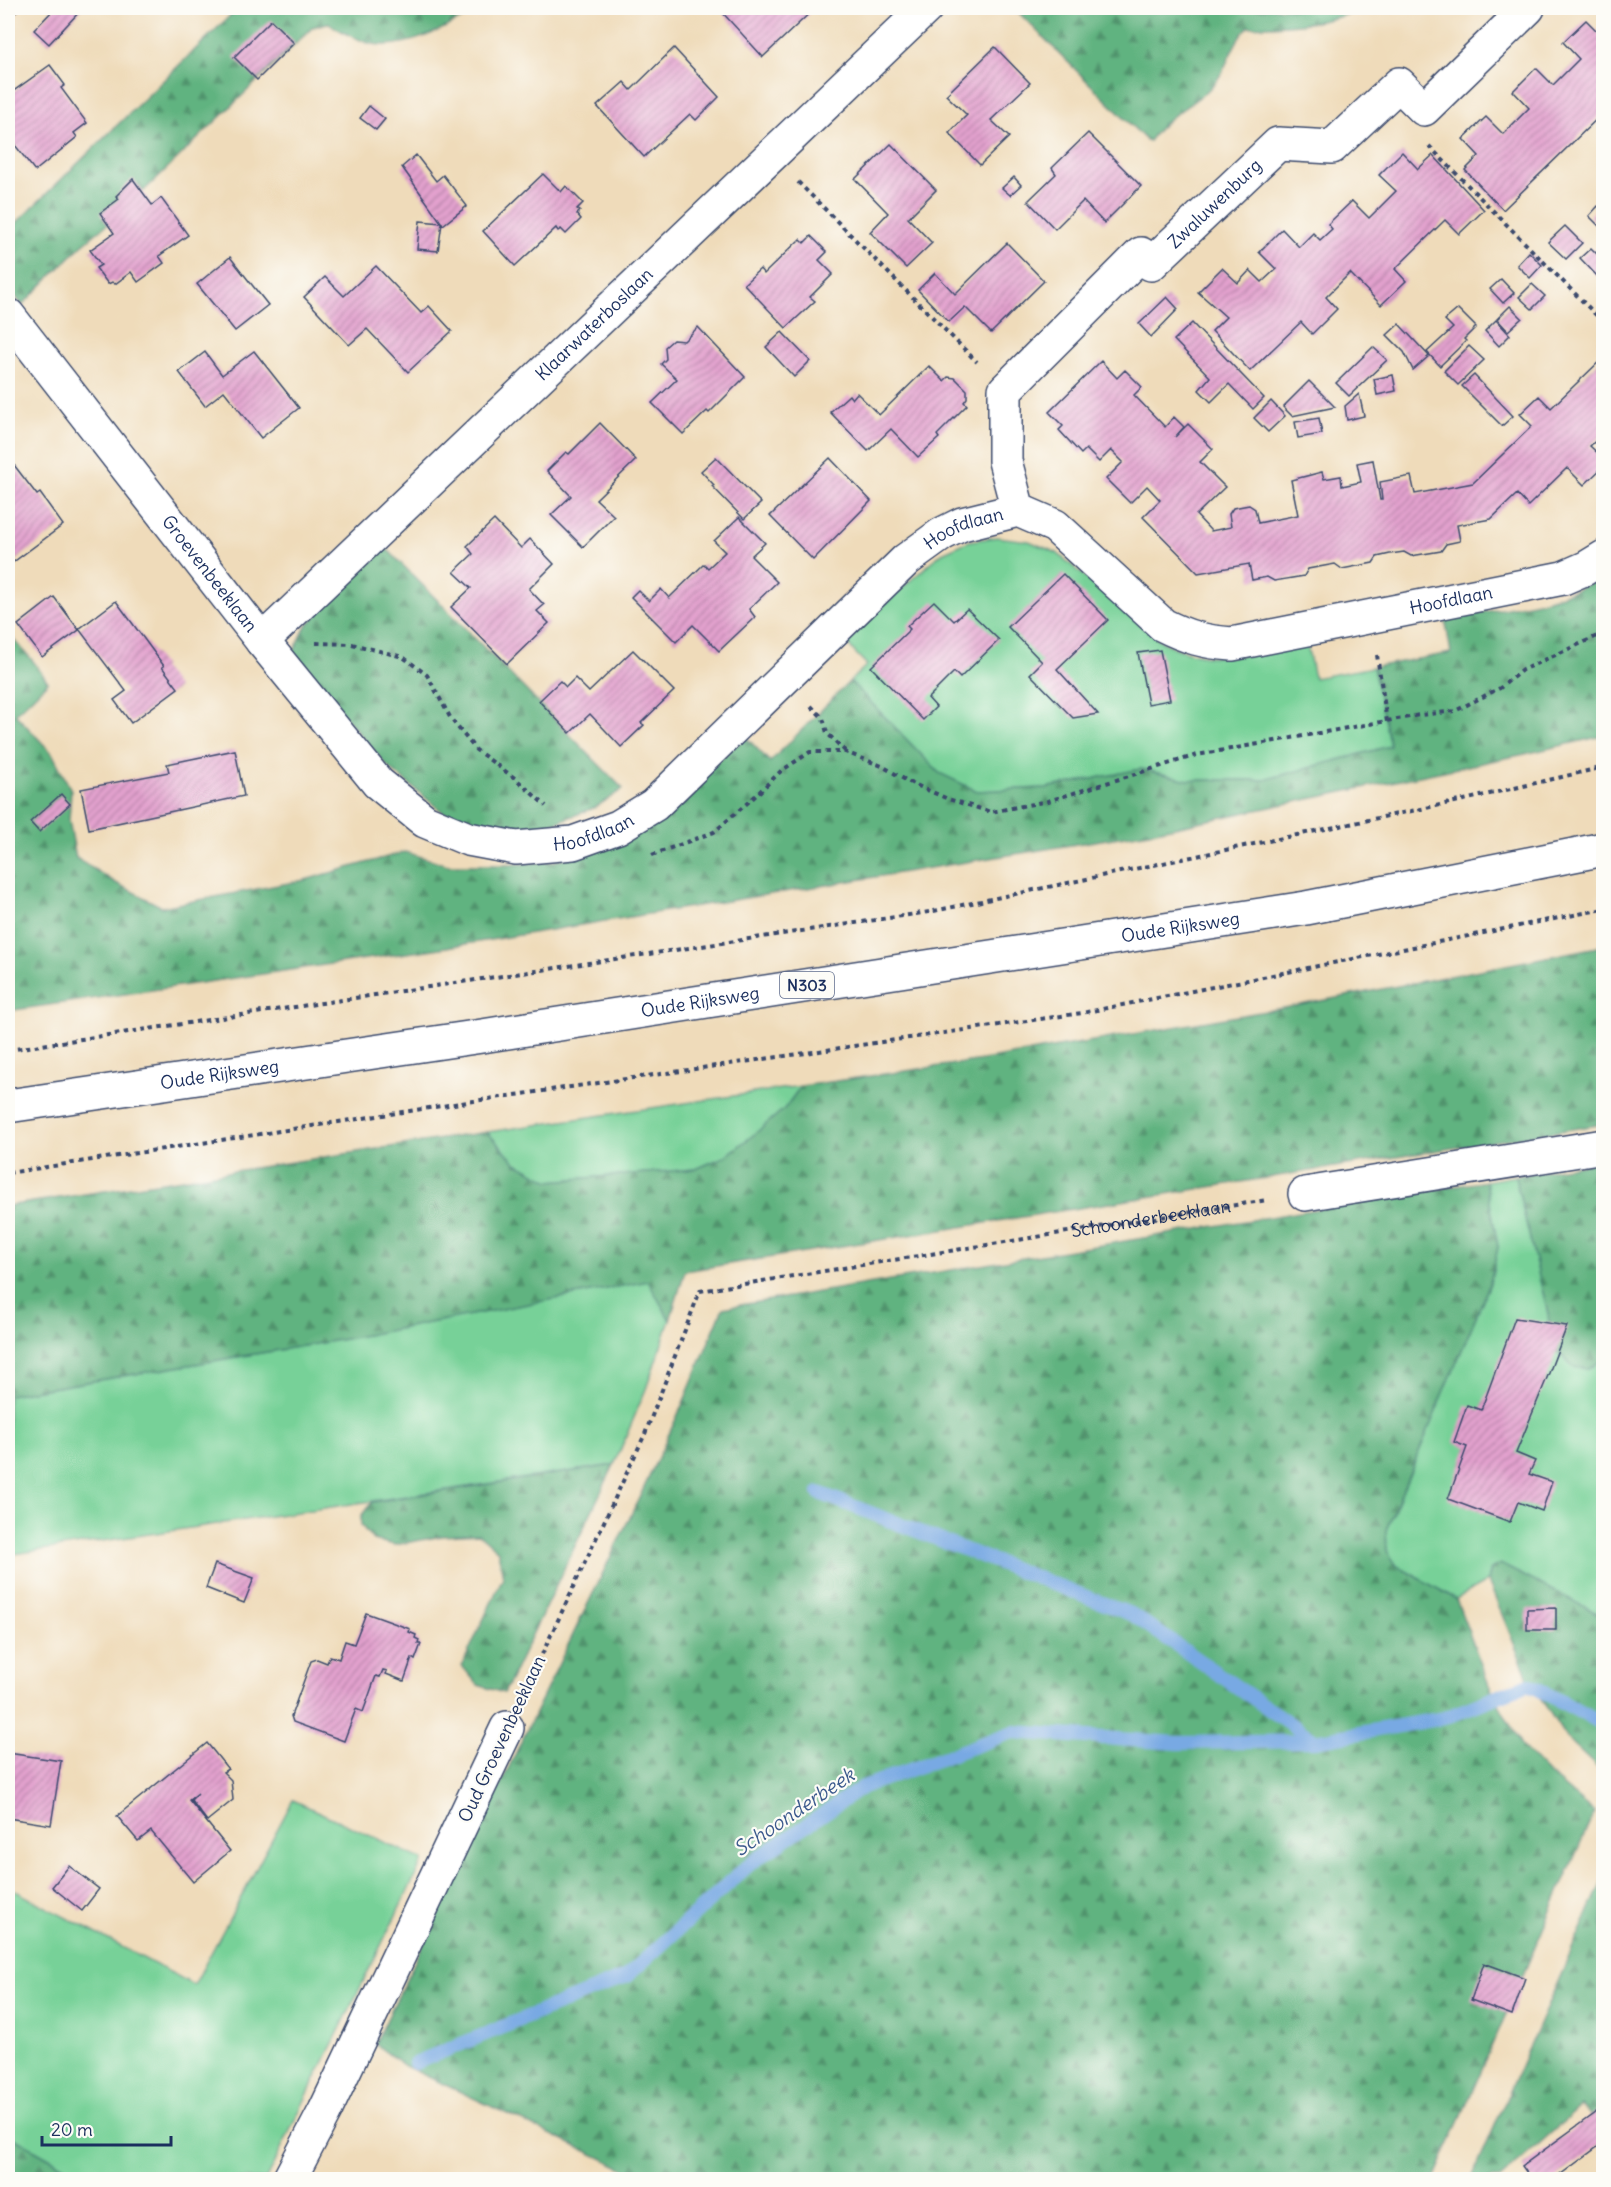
<svg xmlns="http://www.w3.org/2000/svg" width="1611" height="2187" font-family="Delius,sans-serif">
  <style>
    .green { fill: #77d198; stroke: #49807b; stroke-width: 1.5 }
    .forest { fill: url(#forest-firs); stroke: #3e716f; stroke-width: 1.5 }
    .lines { fill: none; stroke-linecap: round; stroke-linejoin: round }
    .stream { stroke: #78a9e3; stroke-width: 14 }
    .building { fill: url(#building-hatch) }
    .minor-casing { stroke: #3b496c; stroke-width: 36 }
    .primary-casing { stroke: #3b496c; stroke-width: 36 }
    .path { stroke: #3b496c; stroke-width: 4; stroke-dasharray: 4.5 4.5; stroke-linecap: butt }
    .minor { stroke: #fff; stroke-width: 33 }
    .primary { stroke: #fff; stroke-width: 33 }
    .labels { text-anchor: middle; stroke-width: 4.5; stroke-linejoin: round; paint-order: stroke }
    .shield { fill: #fdfcf7; stroke: #5f6c8c; stroke-width: 1.5 }
    .shield-label { font-size: 16px; font-weight: bold; fill: #1b2f5e }
    .street-label { font-size: 18px; fill: #1b2f5e; stroke: #fdfcf7 }
    .water-label { font-size: 20px; font-style: italic; fill: #3c5a8d; stroke: #fdfcf7 }
  </style>
  <defs>
    <pattern id="forest-firs" width="22" height="20" patternUnits="userSpaceOnUse" patternTransform="scale(1.5)"><rect width="22" height="20" fill="#61b380"/><path d="M5 1l3.5 6h-7zM16 11l3.5 6h-7z" fill="#4f926c"/></pattern>
    <pattern id="building-hatch" width="6" height="6" patternUnits="userSpaceOnUse" patternTransform="scale(1.5)"><rect width="6" height="6" fill="#e3a1ce"/><path d="M-1 1l2-2M0 6l6-6M5 7l2-2" fill="none" stroke="#b784aa"/></pattern>
  </defs>
  <rect width="100%" height="100%" fill="#fdfcf7"/>
  <filter id="ink" filterUnits="userSpaceOnUse"><feTurbulence type="fractalNoise" baseFrequency=".0167" numOctaves="2"/><feDisplacementMap in="SourceGraphic" scale="12" xChannelSelector="R" yChannelSelector="G"/><feConvolveMatrix kernelMatrix="1 2 1 2 8 2 1 2 1" color-interpolation-filters="sRGB"/></filter>
  <filter id="wash" filterUnits="userSpaceOnUse"><feTurbulence type="fractalNoise" baseFrequency=".008" numOctaves="4" result="noise"/><feDisplacementMap in="SourceGraphic" scale="24" xChannelSelector="R" yChannelSelector="G"/><feGaussianBlur stdDeviation="1.35" result="paint"/><feColorMatrix in="noise" values="0 0 0 0 0 0 0 0 0 0 0 0 0 0 0 0 0 1.4 0 .05"/><feComposite in="paint" operator="in"/></filter>
  <g filter="url(#wash)">
    <rect width="100%" height="100%" fill="#efdbba"/>
    <g class="green">
      <path d="M997,537L1029,541L1057,553L1161,641C1213,669 1252,653 1307,644L1314,678L1373,667L1390,746L1264,780H1188L1141,769L1046,788L977,791L939,773L850,681L867,665L843,640L942,553L969,541Z"/>
      <polygon points="801,1086 785,1108 756,1133 726,1156 696,1169 549,1181 516,1163 487,1132"/>
      <polygon points="1515,1176 1557,1351 1589,1369 1603,1359 1603,1616 1500,1564 1491,1569 1488,1581 1456,1599 1397,1566 1387,1551 1386,1530 1490,1283 1498,1247 1486,1181"/>
      <polygon points="648,1281 670,1320 646,1389 614,1465 8,1555 8,1395 345,1339"/>
      <polygon points="293,1800 423,1860 266,2179 87,2179 8,2135 8,1887 194,1985"/>
    </g>
    <g class="forest">
      <path d="M238,8H481C451,25 410,50 373,44C358,42 341,30 327,23L313,27L123,211L81,246L22,305L8,286V231Z"/>
      <path d="M1014,8H1365C1322,25 1292,25 1248,27C1230,44 1228,72 1209,89C1187,109 1168,114 1149,141L1146,140Z"/>
      <polygon points="385,547 623,789 596,807 537,830 500,828 444,813 388,767 292,655 306,626"/>
      <path d="M1603,576V736L1525,754L1156,831L441,948L8,1011V633L33,661L48,682L15,714L52,753L71,790L69,820L76,858L116,883L162,907L305,880L405,852L448,865H506L556,861L621,841L746,737L770,762L850,681L939,773L977,791L1046,788L1141,769L1188,780H1264L1390,746L1373,667L1451,653L1445,618C1499,609 1556,605 1603,576Z"/>
      <polygon points="1603,946 1603,1124 685,1271 670,1320 648,1281 345,1339 8,1395 8,1206 487,1132 516,1163 549,1181 696,1169 726,1156 756,1133 785,1108 801,1086 983,1060 1300,1005"/>
      <polygon points="1603,1161 1603,1359 1589,1369 1573,1367 1557,1351 1515,1176"/>
      <polygon points="1486,1181 1498,1247 1490,1283 1386,1530 1387,1551 1397,1566 1456,1599 1489,1685 1521,1745 1550,1775 1594,1812 1434,2179 646,2179 405,2066 375,2044 641,1494 681,1408 723,1308"/>
      <polygon points="614,1465 504,1693 478,1685 462,1666 503,1577 498,1551 479,1534 442,1536 395,1545 373,1540 361,1525 361,1516 372,1502"/>
      <polygon points="1500,1564 1603,1616 1603,1773 1566,1738 1529,1680 1488,1581 1491,1569"/>
      <polygon points="1603,1879 1603,2127 1581,2106 1500,2179 1471,2180"/>
      <polygon points="8,2135 87,2179 8,2179"/>
    </g>
    <g class="lines">
      <g class="stream">
        <polyline points="819,1493 1133,1615 1315,1741"/>
        <polyline points="415,2063 627,1976 751,1863 863,1787 1013,1732 1178,1743 1315,1741 1444,1718 1529,1684 1604,1725"/>
      </g>
    </g>
    <g id="blocks">
      <g class="building">
        <polygon points="8,8 20,8 8,20"/>
        <polygon points="55,8 83,8 49,44 34,30"/>
        <polygon points="723,8 815,8 763,57 720,10"/>
        <polygon points="271,20 294,43 257,80 234,57"/>
        <polygon points="1586,20 1604,38 1604,112 1503,210 1465,170 1479,156 1463,139 1486,117 1503,134 1529,108 1513,91 1536,68 1553,85 1579,59 1563,42"/>
        <polygon points="995,47 1030,83 991,120 1009,137 980,165 949,133 967,115 946,95"/>
        <polygon points="674,48 719,97 696,120 690,114 644,157 597,106 624,82 631,90"/>
        <polygon points="50,65 65,85 61,88 87,123 74,133 77,137 35,171 8,136 8,95"/>
        <polygon points="369,106 385,119 376,130 360,118"/>
        <polygon points="1088,133 1141,186 1104,223 1083,201 1055,229 1028,201 1056,174 1052,168"/>
        <polygon points="891,144 936,190 908,218 932,243 906,268 870,232 888,213 855,179"/>
        <polygon points="1402,152 1418,169 1433,155 1484,210 1459,234 1445,220 1395,269 1406,281 1381,305 1350,273 1326,297 1337,309 1312,334 1301,322 1250,371 1212,331 1226,317 1198,292 1222,268 1238,283 1250,270 1262,282 1276,269 1259,252 1282,229 1299,247 1313,233 1320,240 1332,229 1328,224 1352,201 1369,218 1396,191 1379,175"/>
        <polygon points="416,155 436,181 443,175 467,206 443,225 402,167"/>
        <polygon points="543,174 561,192 566,186 583,203 577,209 580,211 577,214 581,219 566,234 561,229 558,231 556,228 515,266 483,231"/>
        <polygon points="1014,177 1021,185 1010,195 1002,188"/>
        <polygon points="133,179 152,205 161,198 188,235 159,256 164,263 138,282 131,272 115,284 112,282 108,284 96,268 101,265 90,250 114,233 100,213 119,199 116,196"/>
        <polygon points="1598,206 1604,212 1604,231 1589,216"/>
        <polygon points="420,221 442,223 438,251 417,249"/>
        <polygon points="1565,226 1582,243 1566,259 1548,242"/>
        <polygon points="811,236 827,252 819,260 833,274 810,297 815,301 786,328 744,284 760,269 764,274 800,239 804,243"/>
        <polygon points="1007,243 1044,281 991,333 965,307 949,322 918,290 935,273 955,294"/>
        <polygon points="1591,248 1604,261 1604,272 1598,277 1580,258"/>
        <polygon points="1529,252 1542,265 1530,278 1517,265"/>
        <polygon points="230,257 268,305 235,331 197,284"/>
        <polygon points="376,266 421,313 429,306 452,331 408,372 367,329 349,345 304,297 325,277 344,296"/>
        <polygon points="1501,279 1514,293 1503,303 1490,289"/>
        <polygon points="1532,284 1545,296 1532,309 1519,297"/>
        <polygon points="1167,297 1178,309 1151,337 1139,324"/>
        <polygon points="1510,306 1522,318 1508,331 1497,319"/>
        <polygon points="1458,309 1476,327 1464,339 1466,341 1440,366 1427,352 1453,328 1445,320"/>
        <polygon points="1496,320 1510,335 1499,346 1485,331"/>
        <polygon points="1192,323 1264,398 1253,409 1229,384 1211,402 1199,390 1210,377 1174,340"/>
        <polygon points="1399,324 1429,356 1413,370 1404,352 1387,335"/>
        <polygon points="698,327 745,377 709,413 707,411 683,434 652,403 677,379 661,364 666,359 665,347 673,340 684,341"/>
        <polygon points="782,332 810,361 794,377 766,347"/>
        <polygon points="1469,346 1484,360 1458,385 1444,371"/>
        <polygon points="1373,347 1387,360 1349,396 1336,383"/>
        <polygon points="254,351 299,408 261,438 224,391 205,406 179,372 205,352 222,375"/>
        <polygon points="1604,357 1604,433 1590,446 1604,459 1604,466 1584,485 1567,468 1528,506 1517,494 1491,519 1457,525 1460,541 1446,544 1441,551 1411,556 1404,552 1390,554 1377,557 1373,563 1342,569 1335,564 1308,569 1304,576 1274,581 1267,577 1252,580 1249,564 1198,573 1143,517 1160,500 1147,486 1130,503 1106,479 1123,462 1111,450 1099,462 1086,449 1081,454 1059,430 1063,426 1049,412 1101,361 1117,378 1125,370 1142,387 1134,395 1165,427 1174,417 1184,427 1175,437 1188,424 1213,449 1200,462 1225,487 1196,515 1211,531 1231,527 1229,514 1233,508 1249,505 1255,509 1258,523 1298,515 1291,480 1322,472 1324,479 1341,476 1342,486 1361,482 1357,463 1373,460 1380,500 1382,500 1380,482 1411,476 1415,494 1473,483 1532,426 1520,414 1539,396 1551,408"/>
        <polygon points="929,366 944,381 948,377 955,378 967,390 967,398 964,402 967,405 937,435 939,438 918,457 891,429 868,451 830,412 849,395 852,399 857,393 879,415"/>
        <polygon points="1393,375 1396,391 1377,395 1374,379"/>
        <polygon points="1474,375 1513,416 1502,426 1462,386"/>
        <polygon points="1309,381 1335,407 1292,416 1283,407"/>
        <polygon points="1359,394 1364,416 1347,420 1345,406"/>
        <polygon points="1271,401 1285,416 1268,432 1254,418"/>
        <polygon points="1319,418 1322,434 1298,438 1295,422"/>
        <polygon points="600,423 636,460 596,499 614,516 583,547 551,515 571,496 547,471 566,452 569,454"/>
        <polygon points="716,457 761,503 744,519 712,486 714,485 701,471"/>
        <polygon points="830,458 871,501 813,560 770,516"/>
        <polygon points="14,465 37,495 40,493 63,525 8,566 8,470"/>
        <polygon points="739,517 765,543 751,556 777,582 749,609 755,617 719,651 693,625 676,642 631,597 638,590 649,601 661,589 669,598 704,564 708,568 725,552 714,541"/>
        <polygon points="494,520 521,548 530,539 554,564 529,589 544,605 537,611 549,623 507,664 451,607 471,588 454,572 473,554 467,546"/>
        <polygon points="1063,574 1108,620 1057,669 1098,714 1073,718 1030,674 1042,662 1008,627"/>
        <polygon points="54,597 79,630 42,657 18,625"/>
        <polygon points="116,601 164,666 162,667 178,688 131,723 114,700 126,691 79,629"/>
        <polygon points="934,601 954,621 967,609 999,640 960,678 954,672 928,698 936,707 923,720 871,667 910,629 907,626"/>
        <polygon points="633,650 674,691 641,723 644,725 621,747 590,714 570,733 539,701 560,681 566,687 575,678 589,692"/>
        <polygon points="1160,650 1170,700 1148,704 1138,653"/>
        <polygon points="235,750 244,796 89,829 81,789 169,772 167,764"/>
        <polygon points="61,794 70,804 39,832 30,822"/>
        <polygon points="1515,1318 1567,1326 1549,1373 1516,1453 1535,1461 1529,1474 1552,1482 1542,1511 1518,1502 1510,1522 1448,1499 1467,1447 1454,1442 1467,1405 1481,1410"/>
        <polygon points="215,1564 254,1578 244,1603 206,1588"/>
        <polygon points="1556,1608 1556,1630 1527,1630 1527,1609"/>
        <polygon points="366,1613 410,1629 409,1632 416,1635 415,1638 419,1640 418,1644 421,1644 415,1660 412,1658 404,1681 386,1674 387,1671 383,1670 380,1677 376,1676 363,1712 356,1709 344,1741 293,1722 291,1716 311,1661 317,1659 327,1663 330,1656 339,1659 345,1641 354,1644"/>
        <polygon points="207,1743 228,1769 223,1772 231,1780 233,1800 207,1821 191,1800 198,1793 189,1800 230,1851 193,1882 151,1831 138,1841 117,1816"/>
        <polygon points="8,1753 61,1761 51,1825 8,1818"/>
        <polygon points="69,1866 99,1889 82,1911 52,1887"/>
        <polygon points="1484,1963 1525,1978 1512,2015 1471,2000"/>
        <polygon points="1599,2110 1604,2117 1604,2142 1553,2180 1532,2180 1522,2166"/>
      </g>
    </g>
  </g>
  <g filter="url(#ink)">
    <use href="#blocks" fill-opacity="0" stroke="#3b496c" stroke-width="1.5"/>
    <g class="lines">
      <defs>
        <g id="minor">
          <path id="s2" d="M8,315L262,641L378,783L425,821L468,839L516,848L573,843L618,827L654,805L906,560L942,534L962,524L1018,510L1055,526L1163,625C1187,637 1204,642 1232,644L1563,578L1586,568L1604,557"/>
          <path id="s3" d="M1018,510L1005,461V390L1141,254L1151,264L1278,144L1332,147L1399,84L1424,109L1528,8"/>
          <path id="s4" d="M262,641L926,8"/>
          <polyline points="1305,1194 1604,1146"/>
          <polyline points="289,2180 325,2111 507,1728"/>
        </g>
        <g id="primary">
          <path id="s5" d="M8,1106L482,1036L1306,908L1604,849"/>
        </g>
      </defs>
      <use href="#minor" class="minor-casing"/>
      <use href="#primary" class="primary-casing"/>
      <g class="path">
        <polyline points="1429,146 1604,323"/>
        <polyline points="798,182 977,362"/>
        <polyline points="316,643 352,644 403,657 427,675 451,719 476,750 516,779 546,806"/>
        <polyline points="1377,655 1387,722"/>
        <polyline points="811,706 823,718 827,733 845,751"/>
        <polyline points="652,855 714,832 752,799 781,771 810,752 845,752 882,766 909,782 948,799 991,812 1048,801 1197,755 1420,715 1455,711 1500,688 1522,670 1604,633"/>
        <polyline points="8,1050 929,912 1464,800 1604,767"/>
        <polyline points="8,1173 474,1101 1082,1013 1604,909"/>
        <path id="s1" d="M523,1695L645,1434L700,1291L1267,1200"/>
      </g>
      <use href="#minor" class="minor"/>
      <use href="#primary" class="primary"/>
    </g>
  </g>
  <g class="labels">
    <rect class="shield" x="780" y="972" width="54" height="26" rx="4.5"/>
    <g class="shield-label">
      <text x="807" y="991">N303</text>
    </g>
    <g class="street-label">
      <text dy="6" stroke="none"><textPath href="#s3" startOffset="416">Zwaluwenburg</textPath></text>
      <text dy="6" stroke="none"><textPath href="#s4" startOffset="459">Klaarwaterboslaan</textPath></text>
      <text dy="6" stroke="none"><textPath href="#s2" startOffset="1318">Hoofdlaan</textPath></text>
      <text dy="6" stroke="none"><textPath href="#s2" startOffset="328">Groevenbeeklaan</textPath></text>
      <text dy="6" stroke="none"><textPath href="#s2" startOffset="1858">Hoofdlaan</textPath></text>
      <text dy="6" stroke="none"><textPath href="#s2" startOffset="832">Hoofdlaan</textPath></text>
      <text dy="6" stroke="none"><textPath href="#s5" startOffset="1186">Oude Rijksweg</textPath></text>
      <text dy="6" stroke="none"><textPath href="#s5" startOffset="700">Oude Rijksweg</textPath></text>
      <text dy="6" stroke="none"><textPath href="#s5" startOffset="214">Oude Rijksweg</textPath></text>
      <text dy="6" stroke="none"><textPath href="#s1" startOffset="898">Schoonderbeeklaan</textPath></text>
      <text transform="translate(502 1739) rotate(-65)" y="6">Oud Groevenbeeklaan</text>
    </g>
    <g class="water-label">
      <text transform="translate(794 1812) rotate(-34)" y="7">Schoonderbeek</text>
    </g>
  </g>
  <rect width="1611" height="2187" fill="none" stroke="#fdfcf7" stroke-width="30"/>
  <path d="M42 2136v9h129v-9" fill="none" stroke="#1b2f5e" stroke-width="3"/>
  <text x="51" y="2136" font-size="18" fill="#1b2f5e" stroke="#fdfcf7" stroke-width="4.5" paint-order="stroke">20 m</text>
</svg>
